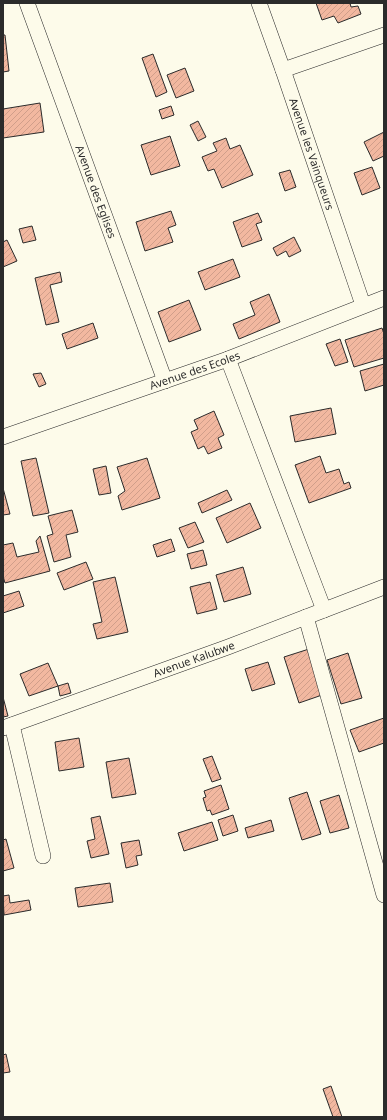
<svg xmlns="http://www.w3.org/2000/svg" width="387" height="1120" font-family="'Noto Sans',sans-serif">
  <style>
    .building { fill: url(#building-hatch); stroke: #2b2b2b }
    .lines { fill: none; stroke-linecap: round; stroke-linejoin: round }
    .minor-casing { stroke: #2b2b2b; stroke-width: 16 }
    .minor { stroke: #fdfbea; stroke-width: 15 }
    .labels { text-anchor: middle; stroke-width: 3; stroke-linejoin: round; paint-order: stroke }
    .street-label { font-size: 11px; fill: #2b2b2b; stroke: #fdfbea }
  </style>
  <defs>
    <pattern id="building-hatch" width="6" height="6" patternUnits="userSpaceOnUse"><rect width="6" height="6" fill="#f2b8a0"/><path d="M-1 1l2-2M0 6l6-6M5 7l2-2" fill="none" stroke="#d09e8a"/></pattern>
  </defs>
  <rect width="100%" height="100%" fill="#fdfbea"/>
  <g class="building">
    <polygon points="316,3 350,3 351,7 358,6 361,14 338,23 334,16 322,20"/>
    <polygon points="3,35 5,35 9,71 3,72"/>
    <polygon points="153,54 167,92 156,97 142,58"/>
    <polygon points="185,68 194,91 176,98 167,75"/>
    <polygon points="40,103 44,132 3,138 3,109"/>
    <polygon points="171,106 174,115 162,119 159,110"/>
    <polygon points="198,121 206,137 198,141 190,125"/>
    <polygon points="384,132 384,156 373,161 364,142"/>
    <polygon points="170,136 180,166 151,175 141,145"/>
    <polygon points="226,138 230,149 240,145 253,175 222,188 214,169 208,171 202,157 217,151 213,143"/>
    <polygon points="372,167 380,188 362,195 354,173"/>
    <polygon points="290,170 296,187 285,191 279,173"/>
    <polygon points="171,211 176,225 168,228 173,242 145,251 136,222"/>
    <polygon points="258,213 262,222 256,224 262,240 242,247 233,222"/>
    <polygon points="32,226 36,240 23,243 19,229"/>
    <polygon points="294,237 301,251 289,257 286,251 277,256 273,248"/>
    <polygon points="7,240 17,261 3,267 3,242"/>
    <polygon points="233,259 240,277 205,290 198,272"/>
    <polygon points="60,272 62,282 50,285 59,322 46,325 35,278"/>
    <polygon points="269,294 280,322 239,339 233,324 255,315 250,302"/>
    <polygon points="189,300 201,330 169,342 158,312"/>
    <polygon points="93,323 98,338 67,349 62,334"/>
    <polygon points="382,328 384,334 384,358 354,367 345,340"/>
    <polygon points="340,339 348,362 335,366 326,344"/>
    <polygon points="384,364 384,385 365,391 360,371"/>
    <polygon points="41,373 46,384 39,387 33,374"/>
    <polygon points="331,408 336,434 295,442 290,416"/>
    <polygon points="214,411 224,435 218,438 222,448 208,454 204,446 198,449 191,432 198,429 194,420"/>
    <polygon points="320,456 326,473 339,469 344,484 349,482 351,488 309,503 295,465"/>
    <polygon points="36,458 49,513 33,516 21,461"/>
    <polygon points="147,458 160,498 122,510 118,496 125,491 117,467"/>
    <polygon points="106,466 111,493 99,495 93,469"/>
    <polygon points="3,488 10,514 3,515"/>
    <polygon points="227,490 232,500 202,513 198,503"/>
    <polygon points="250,503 261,528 227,543 216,518"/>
    <polygon points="72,510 78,532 66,535 71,557 54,562 47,536 53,534 48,516"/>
    <polygon points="195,522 204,542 188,548 179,528"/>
    <polygon points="40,536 50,571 5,583 3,576 3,545 13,543 17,557 39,552 36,541"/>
    <polygon points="171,539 175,551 157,557 153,545"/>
    <polygon points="203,550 207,565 191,569 187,554"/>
    <polygon points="86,562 93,579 64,590 57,573"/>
    <polygon points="243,567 251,594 224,602 216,575"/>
    <polygon points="115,577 128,632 97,639 93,624 102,622 93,582"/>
    <polygon points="210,582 217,609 197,614 190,587"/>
    <polygon points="19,591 24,606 3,613 3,596"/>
    <polygon points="309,649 325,694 299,703 284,657"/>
    <polygon points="348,653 362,698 341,704 327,660"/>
    <polygon points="268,662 275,684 252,691 245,669"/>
    <polygon points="48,663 58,686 29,696 20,674"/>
    <polygon points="68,683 71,693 60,696 58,686"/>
    <polygon points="3,697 8,716 3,717"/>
    <polygon points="384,718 384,743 359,752 350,730"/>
    <polygon points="79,738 84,767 59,771 55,742"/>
    <polygon points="212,756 221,779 212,782 203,759"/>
    <polygon points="129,758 136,794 112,798 106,762"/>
    <polygon points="221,785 229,809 212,815 210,810 207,811 203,798 206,797 204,791"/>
    <polygon points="307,792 321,834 302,840 289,798"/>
    <polygon points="339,795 349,828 330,833 320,801"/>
    <polygon points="233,815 238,831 223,836 218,820"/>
    <polygon points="100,816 109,854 91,858 87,841 95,839 91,818"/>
    <polygon points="271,820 274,831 248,838 245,828"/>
    <polygon points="212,822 218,840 184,851 178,833"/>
    <polygon points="6,839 14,868 3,871 3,840"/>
    <polygon points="139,840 142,855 136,856 138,865 126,868 121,843"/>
    <polygon points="110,883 113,902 78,907 75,888"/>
    <polygon points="9,895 10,903 29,900 31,910 4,915 3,896"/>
    <polygon points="6,1054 10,1072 3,1073 3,1055"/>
    <polygon points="331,1086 342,1117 333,1117 323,1089"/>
  </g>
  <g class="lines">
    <defs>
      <g id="minor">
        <path id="s1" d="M27,3L165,381"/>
        <path id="s2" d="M259,3L283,70L363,305"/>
        <polyline points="283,70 384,35"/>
        <polyline points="228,359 324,610"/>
        <path id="s3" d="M3,437L228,359L384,298"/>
        <polyline points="306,617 384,895"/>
        <polyline points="12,725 43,856"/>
        <path id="s4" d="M3,728L228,647L384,587"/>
      </g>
    </defs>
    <use href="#minor" class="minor-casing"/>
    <use href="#minor" class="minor"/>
  </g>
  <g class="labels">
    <g class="street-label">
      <text dy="4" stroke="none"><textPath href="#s2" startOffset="160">Avenue les Vainqueurs</textPath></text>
      <text dy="4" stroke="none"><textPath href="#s1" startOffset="201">Avenue des Eglises</textPath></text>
      <text dy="4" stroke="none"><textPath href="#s3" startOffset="203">Avenue des Ecoles</textPath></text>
      <text dy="4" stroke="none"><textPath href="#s4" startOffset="203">Avenue Kalubwe</textPath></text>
    </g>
  </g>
  <rect width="387" height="1120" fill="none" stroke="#2b2b2b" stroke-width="8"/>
</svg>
